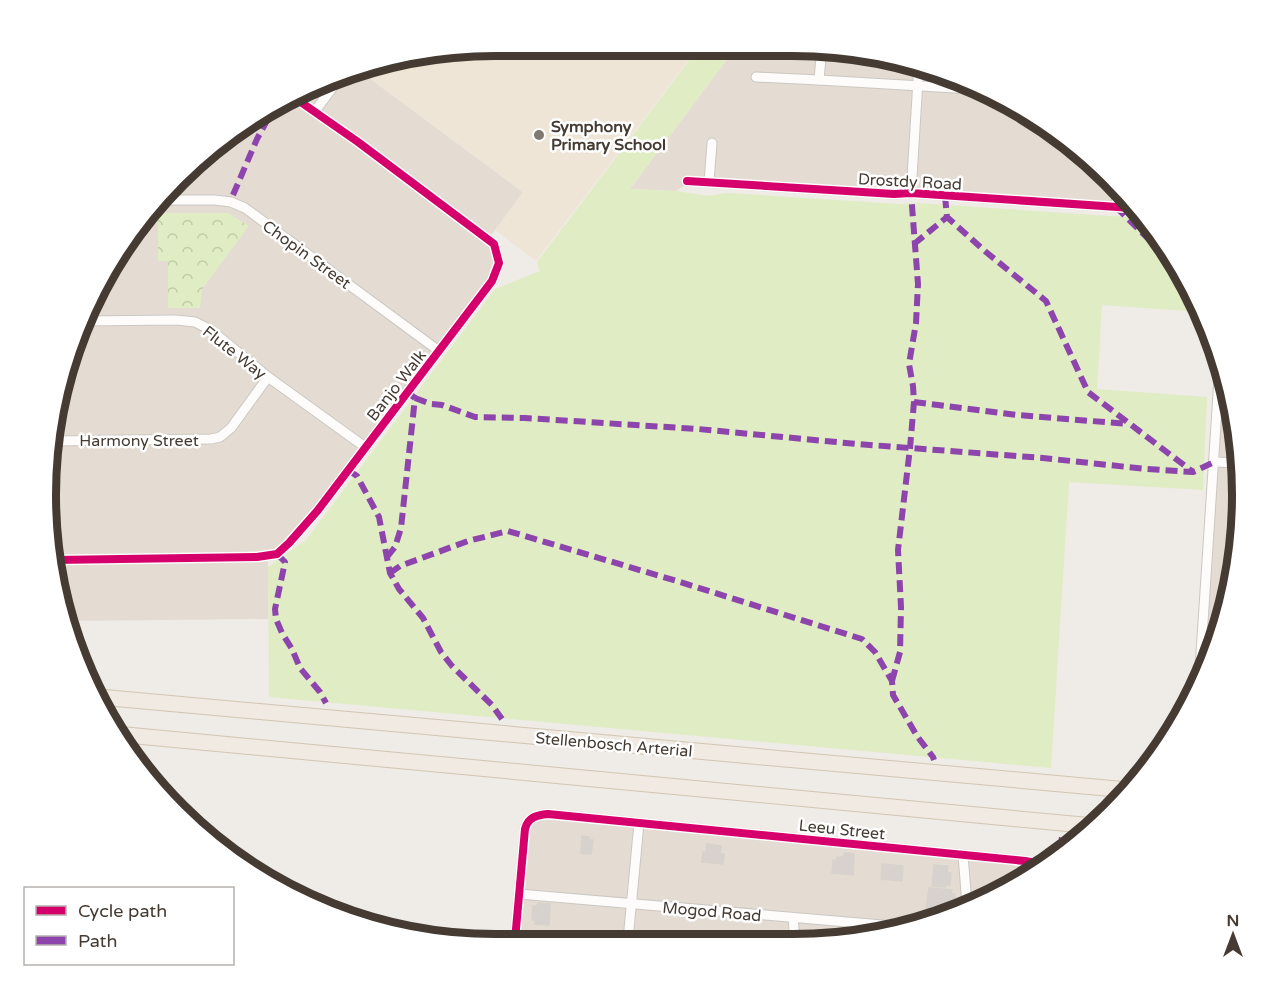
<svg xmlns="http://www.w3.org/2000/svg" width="1287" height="989" font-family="'Varela Round',sans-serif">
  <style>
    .residential { fill: #e4dcd2 }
    .education { fill: #eee5d7 }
    .green { fill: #e0ecc3 }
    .park { fill: url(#park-crowns) }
    .building { fill: #d7d2cd; stroke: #d7d2cc; stroke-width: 1.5 }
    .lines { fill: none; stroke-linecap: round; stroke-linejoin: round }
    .street-casing { stroke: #cbc7c2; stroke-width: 11 }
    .primary-casing { stroke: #d3c5b2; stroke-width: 17 }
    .street { stroke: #fdfcfb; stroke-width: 9 }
    .primary { stroke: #f0eae2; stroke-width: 15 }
    .quiet { stroke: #8e44ad; stroke-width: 6; stroke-dasharray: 12 6; stroke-linecap: butt }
    .cycleway-casing { stroke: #fff; stroke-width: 11 }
    .cycleway { stroke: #d6006c; stroke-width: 8 }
    .poi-dot { fill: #807971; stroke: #fff; stroke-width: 2 }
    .labels { text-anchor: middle; stroke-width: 5; stroke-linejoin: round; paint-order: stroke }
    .poi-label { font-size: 16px; font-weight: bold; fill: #453b32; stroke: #fff; text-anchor: start }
    .street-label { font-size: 16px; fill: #453b32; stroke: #fff }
    .rim { fill: none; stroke: #453b32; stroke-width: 8 }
  </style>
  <defs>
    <pattern id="park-crowns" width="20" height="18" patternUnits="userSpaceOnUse" patternTransform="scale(1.5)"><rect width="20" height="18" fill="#e0ecc3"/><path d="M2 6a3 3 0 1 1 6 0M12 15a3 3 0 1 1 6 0" fill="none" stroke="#c2cba8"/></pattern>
  </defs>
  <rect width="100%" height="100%" fill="#efebe6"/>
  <g class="residential">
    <polygon points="737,46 822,46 909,60 991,91 1066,138 1133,210 688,183 676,191 630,189"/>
    <polygon points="357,69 524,193 489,238 495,242 495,279 296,543 288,551 268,559 268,619 65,621 60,611 45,495 60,378 105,270 176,177 269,105"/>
    <polygon points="1219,360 1233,407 1242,495 1233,583 1208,667 1200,681"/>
    <polygon points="538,814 1039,866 1046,865 1042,868 937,920 851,940 514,940 524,829"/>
  </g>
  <polygon class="education" points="494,45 699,46 536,261 495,230 523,192 368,77 381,60"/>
  <polygon class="green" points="700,46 737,46 630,189 676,191 708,196 727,193 899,204 917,203 1141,218 1166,245 1202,312 1102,305 1097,389 1207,397 1203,490 1069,482 1051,768 269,697 268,567 306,540 495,289 540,271 537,262"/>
  <polygon class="park" points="158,213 228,213 249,226 202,289 200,308 168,308 168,261 158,261"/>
  <g class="building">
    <polygon points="582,836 589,837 589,840 593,840 591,854 581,853"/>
    <polygon points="707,844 721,846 720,854 724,854 723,864 702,862 703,852 706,852"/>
    <polygon points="844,853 854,854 853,875 832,873 833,860 837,860 837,857 844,857"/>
    <polygon points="882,864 903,866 902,881 881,879"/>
    <polygon points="934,865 948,866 947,872 951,873 950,885 946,885 945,887 932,886"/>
    <polygon points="929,888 952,890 951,894 955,894 954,908 950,908 950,911 926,909"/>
    <polygon points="538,903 550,904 549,925 535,924 535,920 532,920 533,906 537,906"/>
  </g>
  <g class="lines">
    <defs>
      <g id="street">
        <polyline points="756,77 819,80 989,90"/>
        <polyline points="819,80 822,46"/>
        <polyline points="315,111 342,75"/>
        <polyline points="687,181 894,194 911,193 1132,208"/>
        <polyline points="709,182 712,143"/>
        <polyline points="911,193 919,64"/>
        <polyline points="159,200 215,200 231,202 245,208 439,351"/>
        <polyline points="1116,207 1117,193"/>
        <polyline points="84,321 176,320 195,322 211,330 268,377 365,447"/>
        <polyline points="52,441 211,439 220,437 231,428 268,377"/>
        <polyline points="1214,462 1239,463"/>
        <polyline points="54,560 257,557 277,554 289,543 318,510 492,281 499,263 494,244 358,142 292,96"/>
        <polyline points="1199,683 1220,363"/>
        <polyline points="963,855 967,905"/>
        <polyline points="519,894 906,927"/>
        <polyline points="793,918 795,940"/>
        <path d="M515,940L525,829C528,817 537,815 548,814L1025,861L1031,862L1040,869"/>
        <polyline points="628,940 639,823"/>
      </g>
      <g id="primary">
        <polyline points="99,697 1128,790"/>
        <polyline points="116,734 1094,826"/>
      </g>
    </defs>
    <use href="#street" class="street-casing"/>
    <use href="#primary" class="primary-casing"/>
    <use href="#street" class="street"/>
    <use href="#primary" class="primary"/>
    <g class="quiet">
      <polyline points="233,195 257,139 277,102"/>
      <polyline points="945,196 947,217 986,252 1046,301 1088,392 1193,472"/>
      <polyline points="1116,207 1179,269"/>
      <polyline points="914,244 947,217"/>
      <polyline points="415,398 431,404 442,405 475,417 525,418 698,429 857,444 1043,458 1146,469 1193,472 1214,462"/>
      <polyline points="914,402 1018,415 1128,424"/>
      <polyline points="348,470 357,476 379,517 390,573 399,589 423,618 441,652 452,666 492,705 502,719"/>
      <polyline points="277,554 285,562 275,609 276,619 282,633 292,649 300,668 320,692 326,703"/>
      <polyline points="387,557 395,547 401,528 415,398 411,395"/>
      <polyline points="390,573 400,566 468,541 508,531 680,582 862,639 875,652 892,681 893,695 917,736 933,757 934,760"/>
      <polyline points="892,681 900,652 901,607 898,550 910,448 914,402 913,386 909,364 916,323 918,284 911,193"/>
      <polyline points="1037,866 1057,848 1062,838"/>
    </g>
    <defs>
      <g id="cycleway">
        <polyline points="687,181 894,194 911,193 1132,208"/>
        <polyline points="54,560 257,557 277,554 289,543 318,510 492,281 499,263 494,244 358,142 292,96"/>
        <path d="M515,940L525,829C528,817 537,815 548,814L1025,861L1031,862L1040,869"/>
      </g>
    </defs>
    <use href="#cycleway" class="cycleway-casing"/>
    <use href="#cycleway" class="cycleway"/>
  </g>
  <circle class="poi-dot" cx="539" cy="135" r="6"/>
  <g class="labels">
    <g class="poi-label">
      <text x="551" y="132">Symphony<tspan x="551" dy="18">Primary School</tspan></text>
    </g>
    <g class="street-label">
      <text transform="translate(910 181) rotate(3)" y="6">Drostdy Road</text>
      <text transform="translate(307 254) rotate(36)" y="6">Chopin Street</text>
      <text transform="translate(235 352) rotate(38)" y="6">Flute Way</text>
      <text transform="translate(396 385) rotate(-52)" y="6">Banjo Walk</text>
      <text x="139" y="446">Harmony Street</text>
      <text transform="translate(614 744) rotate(5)" y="6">Stellenbosch Arterial</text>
      <text transform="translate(842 829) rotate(6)" y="6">Leeu Street</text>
      <text transform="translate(712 911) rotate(5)" y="6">Mogod Road</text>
    </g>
  </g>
  <path d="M0 0H1287V989H0ZM495 56H793A439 439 0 0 1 1232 495V495A439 439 0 0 1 793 934H495A439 439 0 0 1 56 495V495A439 439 0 0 1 495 56Z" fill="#fff" fill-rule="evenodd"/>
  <path class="rim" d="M495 56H793A439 439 0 0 1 1232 495V495A439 439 0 0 1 793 934H495A439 439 0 0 1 56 495V495A439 439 0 0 1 495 56Z"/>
  <rect x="24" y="887" width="210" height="78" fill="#ffffff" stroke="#b5b1ad" stroke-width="1.5"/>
  <rect x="36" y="906" width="30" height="9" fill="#d6006c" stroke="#b5b1ad" stroke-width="1.5"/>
  <text x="78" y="917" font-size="18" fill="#453b32">Cycle path</text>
  <rect x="36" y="936" width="30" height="9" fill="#8e44ad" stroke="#b5b1ad" stroke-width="1.5"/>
  <text x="78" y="947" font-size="18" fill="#453b32">Path</text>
  <g transform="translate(1233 935)" stroke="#ffffff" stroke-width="4.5" paint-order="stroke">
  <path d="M0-4.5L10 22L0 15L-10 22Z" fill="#453b32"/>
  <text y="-9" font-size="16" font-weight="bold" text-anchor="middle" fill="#453b32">N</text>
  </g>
</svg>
